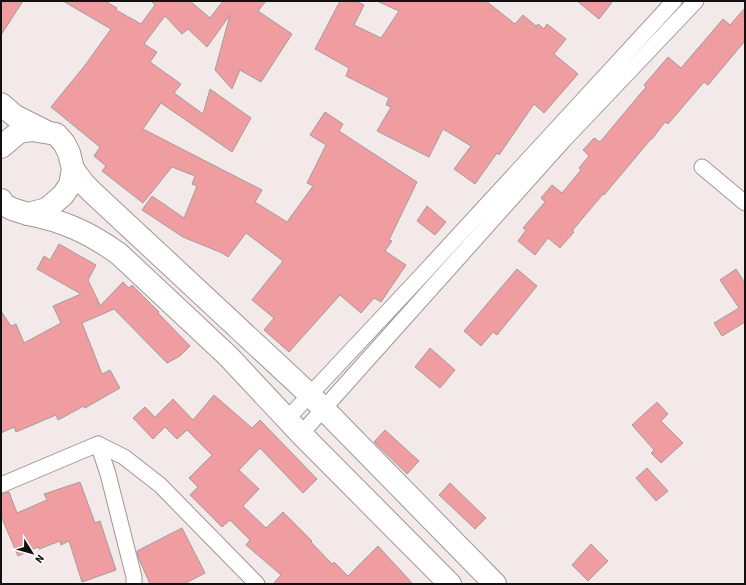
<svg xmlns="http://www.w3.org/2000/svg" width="746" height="585" font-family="'Source Sans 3',sans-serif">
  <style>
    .building { fill: #ef9da0; stroke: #a69c9c }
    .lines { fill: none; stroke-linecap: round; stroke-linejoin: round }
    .minor-casing { stroke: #a09696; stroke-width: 17 }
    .secondary-casing { stroke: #a09696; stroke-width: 24 }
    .minor { stroke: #fff; stroke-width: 15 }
    .secondary { stroke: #fff; stroke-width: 22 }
  </style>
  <rect width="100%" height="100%" fill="#f3e9e9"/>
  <g class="building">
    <polygon points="1,1 23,1 1,35"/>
    <polygon points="63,1 105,1 117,8 116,10 141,24 155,5 151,1 190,1 210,18 223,1 266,1 258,11 292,34 261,82 240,70 232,89 215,70 230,15 207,47 188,29 182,34 165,16 144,44 157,52 150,62 181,84 174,93 203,114 210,89 251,118 232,152 161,103 143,129 262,190 255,202 287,222 313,186 307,183 326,145 310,135 325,112 343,124 339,131 417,182 389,240 392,241 385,251 406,265 381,302 374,298 361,313 340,295 289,352 264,330 274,318 252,300 283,261 246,233 228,257 222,253 183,237 142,210 152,196 184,218 197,186 192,184 195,176 172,167 143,203 102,171 106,166 94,156 100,147 51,107 86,64 111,29"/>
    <polygon points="340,1 356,1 364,5 354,25 381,38 399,11 377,1 486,1 515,24 523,15 536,26 538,24 544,29 547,24 566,39 554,54 578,74 544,113 534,104 499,155 497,153 475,184 454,169 471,146 443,129 429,157 377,131 391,107 386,105 389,98 346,76 349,68 315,49"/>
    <polygon points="577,1 613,1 599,19"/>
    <polygon points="745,8 745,41 708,85 704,82 668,124 665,122 652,139 651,139 604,195 603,194 572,231 574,232 560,248 548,238 535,255 518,241 526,230 523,228 545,202 541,198 552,185 562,193 581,170 579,168 589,156 583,150 594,138 600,142 646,87 644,85 668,57 681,68 723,19 730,25"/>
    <polygon points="427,206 446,222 435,235 417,221"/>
    <polygon points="59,244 96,265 88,280 100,305 98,303 99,307 123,282 129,288 132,285 159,312 158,313 190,346 180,356 167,363 114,309 82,323 102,374 110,370 120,388 85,408 84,406 58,420 56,415 16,432 14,427 1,433 1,311 11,326 16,324 24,343 61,323 53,306 81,294 37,269 44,256 50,260"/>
    <polygon points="517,269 537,286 497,335 493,332 481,346 464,331"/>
    <polygon points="736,269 745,283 745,322 722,336 714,323 739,308 720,280"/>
    <polygon points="430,348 455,370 440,388 415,367"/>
    <polygon points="214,395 252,428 260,420 317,479 303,493 260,448 239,470 259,489 243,506 266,528 283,512 312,541 311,542 332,564 334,562 348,576 378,546 413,584 273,584 281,575 246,545 250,540 230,520 222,527 190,495 198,487 189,478 212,455 187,430 177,439 165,427 153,439 133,418 145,407 155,417 173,399 193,420"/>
    <polygon points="657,402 668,414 661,421 683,443 661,463 651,453 654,450 632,425"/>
    <polygon points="385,430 419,461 407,474 374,442"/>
    <polygon points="647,468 668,491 656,501 636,478"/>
    <polygon points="80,482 95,523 100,521 116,570 82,582 69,541 61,545 60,541 39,549 38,547 18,556 1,516 1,494 9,492 17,513 47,500 44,494"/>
    <polygon points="450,483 486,518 475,529 439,495"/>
    <polygon points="182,528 205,573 184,584 150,584 139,559 137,551"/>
    <polygon points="591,544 608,561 588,581 572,565"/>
  </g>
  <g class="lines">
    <defs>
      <g id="minor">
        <polyline points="702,167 745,203"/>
        <polyline points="288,418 421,276 674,1"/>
        <polyline points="301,434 563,141 696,1"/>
        <polyline points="98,444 108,474 134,577 134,584"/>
        <polyline points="1,485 98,444 124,457 160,485 257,584"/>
      </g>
      <g id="secondary">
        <polyline points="1,104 15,116 45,131"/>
        <polyline points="1,147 19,132 32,130 56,134 64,143 69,153 73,169 70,185 63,195 47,209 28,214 12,209 3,204 1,200"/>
        <polyline points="73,169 84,184 92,192 309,394 495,584"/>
        <path d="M28,214C64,221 90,233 119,254L228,356L301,434L450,584"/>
      </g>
    </defs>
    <use href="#minor" class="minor-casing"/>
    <use href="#secondary" class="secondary-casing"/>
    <use href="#minor" class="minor"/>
    <use href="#secondary" class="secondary"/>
  </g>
  <rect width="746" height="585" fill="none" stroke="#131010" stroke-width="4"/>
  <g transform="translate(32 553) rotate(127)" stroke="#ffffff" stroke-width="3" paint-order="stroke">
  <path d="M0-3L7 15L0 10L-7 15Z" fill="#131010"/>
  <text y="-6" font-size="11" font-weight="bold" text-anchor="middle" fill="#131010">N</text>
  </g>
</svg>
